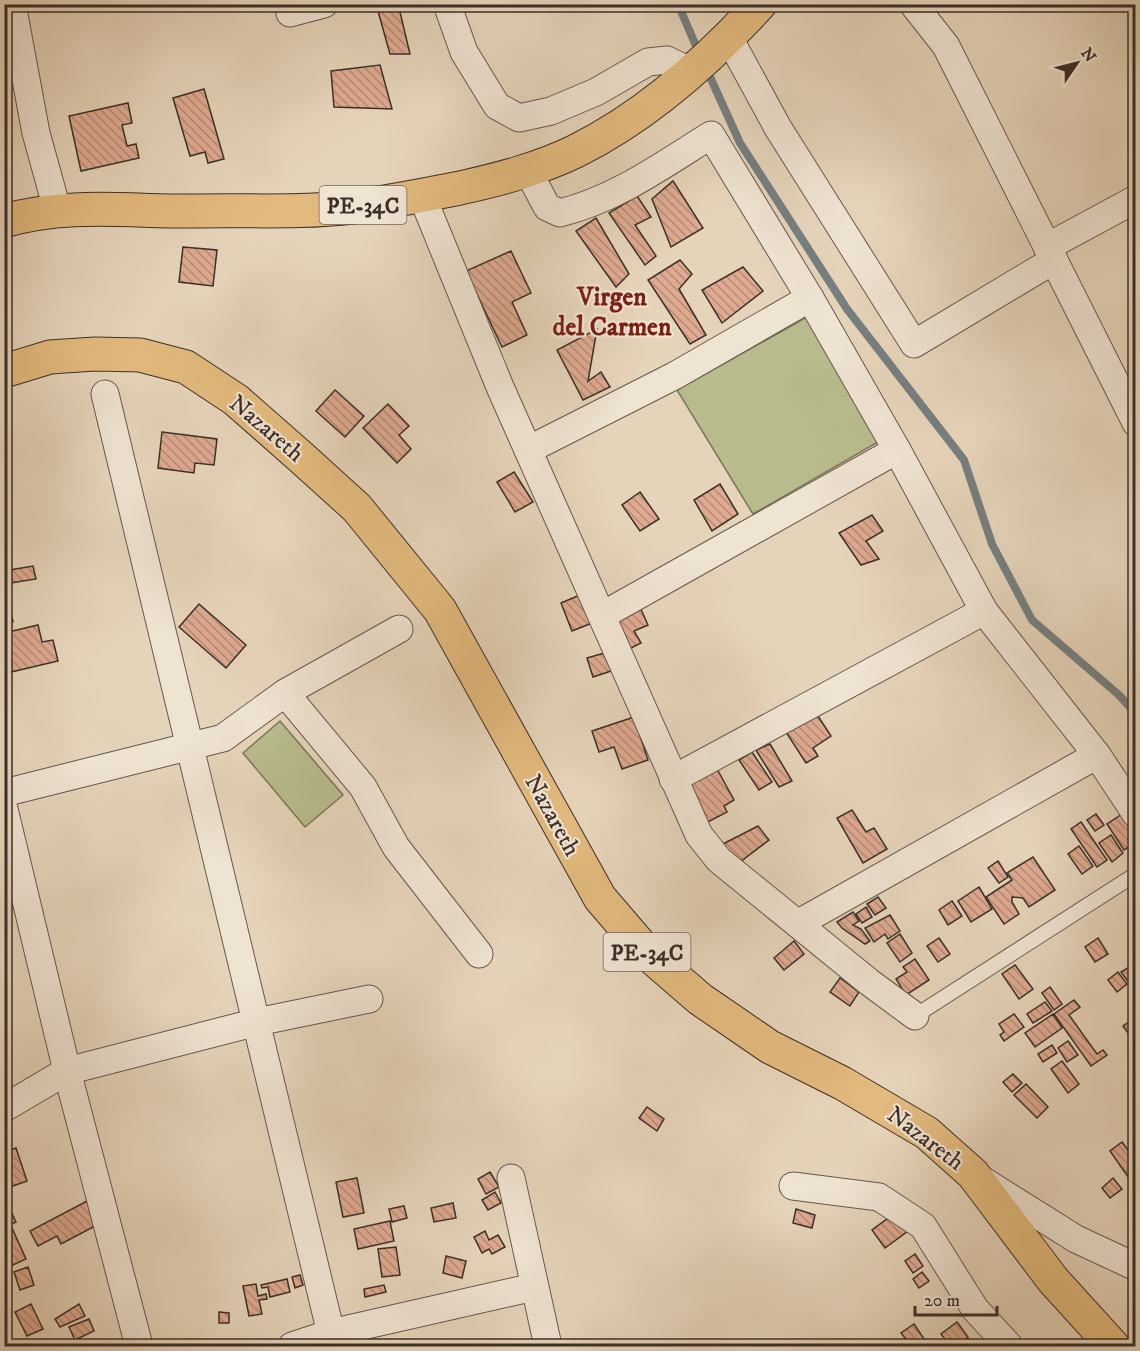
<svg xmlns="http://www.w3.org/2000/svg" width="1140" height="1351" font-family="'IM FELL DW Pica',serif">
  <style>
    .grass { fill: #b8bc8d; stroke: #7a765b; stroke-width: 1.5 }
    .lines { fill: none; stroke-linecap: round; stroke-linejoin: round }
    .stream { stroke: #757f81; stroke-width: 8 }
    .building { fill: url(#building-back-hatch); stroke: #3b2f29; stroke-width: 1.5 }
    .lane-casing { stroke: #66584d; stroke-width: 16 }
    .street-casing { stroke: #66584d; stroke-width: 29 }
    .primary-casing { stroke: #3b2f29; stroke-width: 35 }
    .lane { stroke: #efe3d2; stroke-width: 14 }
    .street { stroke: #efe3d2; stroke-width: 27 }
    .primary { stroke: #e3ba7d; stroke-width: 33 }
    .labels { text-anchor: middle; stroke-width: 4.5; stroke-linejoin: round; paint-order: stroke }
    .shield { fill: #efe3d2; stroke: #71655c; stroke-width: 1.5 }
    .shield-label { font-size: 22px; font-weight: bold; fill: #3b2f29 }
    .street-label { font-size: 24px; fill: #3b2f29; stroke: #efe3d2 }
    .neighbourhood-label { font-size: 26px; font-weight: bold; fill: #7a1f14; stroke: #efe3d2 }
  </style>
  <defs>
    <pattern id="building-back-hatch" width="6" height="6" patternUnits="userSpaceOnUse" patternTransform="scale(1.5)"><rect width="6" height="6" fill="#dfaa90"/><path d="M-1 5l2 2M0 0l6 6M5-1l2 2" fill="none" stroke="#b68b76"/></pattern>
  </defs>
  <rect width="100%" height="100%" fill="#e6d4ba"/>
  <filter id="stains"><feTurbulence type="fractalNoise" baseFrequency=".00333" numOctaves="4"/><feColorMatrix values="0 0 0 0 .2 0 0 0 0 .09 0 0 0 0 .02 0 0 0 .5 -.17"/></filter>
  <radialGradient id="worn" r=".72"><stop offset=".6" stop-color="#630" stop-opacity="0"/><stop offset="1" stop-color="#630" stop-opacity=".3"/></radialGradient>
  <g class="grass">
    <polygon points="807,317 878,442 753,514 677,390"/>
    <polygon points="280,721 343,795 305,827 243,753"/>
  </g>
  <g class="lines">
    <g class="stream">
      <polyline points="678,4 699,53"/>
      <polyline points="706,68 740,143 847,309 964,460 992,544 1032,620 1119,695 1136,714"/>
    </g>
  </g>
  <g class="building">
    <polygon points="399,8 410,54 390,54 378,11"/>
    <polygon points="380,65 392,109 334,107 331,71"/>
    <polygon points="204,89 224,159 208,163 205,152 190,156 173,98"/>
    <polygon points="128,103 132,123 122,125 127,146 136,144 139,158 81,171 69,116"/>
    <polygon points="673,181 703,228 671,247 652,199"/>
    <polygon points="637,196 651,217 635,225 656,256 645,265 609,213"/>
    <polygon points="596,218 629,274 616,287 576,231"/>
    <polygon points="183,247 217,250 213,286 179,282"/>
    <polygon points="511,251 531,293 512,302 527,335 502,347 466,271"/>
    <polygon points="680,260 692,274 679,289 706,335 690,344 648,280"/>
    <polygon points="743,267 763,291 722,323 702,290"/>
    <polygon points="597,329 588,381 601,372 610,387 583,400 557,350"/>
    <polygon points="335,390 364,416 345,437 316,411"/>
    <polygon points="388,404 409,426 399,435 411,449 397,463 363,428"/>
    <polygon points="162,432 217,439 214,465 195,463 194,473 158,468"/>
    <polygon points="514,472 533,502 515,512 497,482"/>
    <polygon points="720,484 738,514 712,531 694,500"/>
    <polygon points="640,492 659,519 640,531 622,505"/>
    <polygon points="872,515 883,531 866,541 879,559 861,565 839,533"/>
    <polygon points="33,566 36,579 4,584 4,571"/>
    <polygon points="6,588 13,622 4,624 4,589"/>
    <polygon points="580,595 592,623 572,631 561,603"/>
    <polygon points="199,604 246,645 226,668 179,627"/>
    <polygon points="640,607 648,625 634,631 641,643 627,650 612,620"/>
    <polygon points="38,625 42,642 53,640 58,661 7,673 4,633"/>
    <polygon points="608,652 614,670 593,677 587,658"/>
    <polygon points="816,713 831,736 813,748 818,756 806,763 786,732"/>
    <polygon points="634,717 648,760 622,769 614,747 599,752 592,731"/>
    <polygon points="770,744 792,781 779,787 756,750"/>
    <polygon points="752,752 772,782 759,790 739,760"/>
    <polygon points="717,769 734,800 724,806 727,812 706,823 686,786"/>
    <polygon points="852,810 866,832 874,828 887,849 863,863 837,818"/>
    <polygon points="1096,814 1104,825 1095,831 1087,820"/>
    <polygon points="1122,814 1136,834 1136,843 1124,850 1107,824"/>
    <polygon points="1081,822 1107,860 1097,867 1071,829"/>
    <polygon points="758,826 769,840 740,862 721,845"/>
    <polygon points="1111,835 1123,853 1112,862 1099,843"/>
    <polygon points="1079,846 1093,866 1082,874 1068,854"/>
    <polygon points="1033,857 1055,890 1029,907 1023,898 1012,897 1012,902 1019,914 1004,924 986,897 1012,880 1007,873"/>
    <polygon points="998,861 1008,877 999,883 988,868"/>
    <polygon points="979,887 992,909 971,922 958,901"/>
    <polygon points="878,897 886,908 875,915 867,904"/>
    <polygon points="952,901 962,916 948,925 939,910"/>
    <polygon points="866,907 872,917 862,923 856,914"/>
    <polygon points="853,912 859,921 853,925 861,929 870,941 865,944 842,928 837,922"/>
    <polygon points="890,915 900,931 888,939 885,934 874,942 865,928"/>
    <polygon points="900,934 912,953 900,962 887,943"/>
    <polygon points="939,938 950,954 938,962 927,946"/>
    <polygon points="1098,938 1108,954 1095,962 1085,947"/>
    <polygon points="794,941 804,954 784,970 774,958"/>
    <polygon points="915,959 929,980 906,995 896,979 907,972 903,967"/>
    <polygon points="1136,963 1136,992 1121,972"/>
    <polygon points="1015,965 1033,989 1019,999 1002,974"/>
    <polygon points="1118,972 1127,984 1117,992 1108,980"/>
    <polygon points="840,978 859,992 850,1006 830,992"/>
    <polygon points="1050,987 1062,1004 1054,1010 1042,993"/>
    <polygon points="1074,1000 1080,1007 1069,1015 1097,1054 1103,1050 1107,1055 1091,1066 1054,1014"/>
    <polygon points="1045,1002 1052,1011 1033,1023 1027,1014"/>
    <polygon points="1014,1014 1024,1027 1004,1041 1000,1035 1004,1032 999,1024"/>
    <polygon points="1053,1014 1062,1028 1035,1047 1025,1033"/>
    <polygon points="1135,1018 1136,1019 1136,1044 1123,1026"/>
    <polygon points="1068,1041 1078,1055 1067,1062 1058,1048"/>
    <polygon points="1052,1045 1057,1053 1043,1062 1038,1054"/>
    <polygon points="1062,1061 1079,1084 1068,1093 1051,1069"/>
    <polygon points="1013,1074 1022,1083 1012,1092 1003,1082"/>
    <polygon points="1026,1084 1048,1107 1037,1118 1014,1095"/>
    <polygon points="647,1107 664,1119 657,1131 639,1118"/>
    <polygon points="1122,1142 1136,1161 1133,1184 1110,1151"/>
    <polygon points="16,1148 27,1181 7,1188 4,1180 4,1152"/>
    <polygon points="490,1172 499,1187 486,1194 478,1179"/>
    <polygon points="357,1178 364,1213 343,1217 336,1182"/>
    <polygon points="1113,1178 1122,1189 1110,1198 1102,1188"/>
    <polygon points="495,1192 501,1203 488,1210 482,1200"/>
    <polygon points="4,1196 16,1222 4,1227"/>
    <polygon points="87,1201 99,1224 61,1244 57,1236 38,1246 30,1231"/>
    <polygon points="453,1203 456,1218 434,1222 431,1208"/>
    <polygon points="404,1206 407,1218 392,1222 389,1209"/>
    <polygon points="796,1209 815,1215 812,1228 793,1223"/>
    <polygon points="895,1213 908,1231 885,1248 872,1230"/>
    <polygon points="390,1221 394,1241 358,1249 354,1229"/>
    <polygon points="12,1228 26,1259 4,1269 4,1232"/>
    <polygon points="485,1231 489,1240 498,1235 505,1247 492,1254 489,1249 482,1253 474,1237"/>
    <polygon points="396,1247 400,1275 382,1277 378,1249"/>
    <polygon points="915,1254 923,1266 913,1273 905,1261"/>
    <polygon points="446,1256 466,1261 462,1278 443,1273"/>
    <polygon points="28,1267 34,1285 20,1290 14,1272"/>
    <polygon points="922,1272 929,1281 919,1288 913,1279"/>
    <polygon points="300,1275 303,1285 295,1288 292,1277"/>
    <polygon points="287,1279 290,1292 270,1297 268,1287 262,1288 261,1285"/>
    <polygon points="256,1284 258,1296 266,1294 267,1299 259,1300 262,1314 249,1316 243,1286"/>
    <polygon points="384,1285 386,1292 365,1297 364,1289"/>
    <polygon points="31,1304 43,1329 27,1336 15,1312"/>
    <polygon points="79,1304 85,1316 60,1327 55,1319"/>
    <polygon points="219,1312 229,1313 229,1323 219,1323"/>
    <polygon points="89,1319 94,1331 75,1340 69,1327"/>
    <polygon points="957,1322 968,1337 956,1346 950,1346 941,1334"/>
    <polygon points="914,1324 926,1342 919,1346 911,1346 901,1333"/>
  </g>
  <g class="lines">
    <defs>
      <polyline id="lane" points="915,1016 1136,874"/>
      <g id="street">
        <polyline points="12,4 36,133 57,209"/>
        <polyline points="288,4 290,13 324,4"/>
        <polyline points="447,4 464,52 497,106 519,118 551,111 596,92 648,62 667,60 690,71"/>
        <polyline points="913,4 946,46 1136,423"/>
        <polyline points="729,38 778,128 914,344 1054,260"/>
        <path d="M528,171L547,207L560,213C616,199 663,165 711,135L810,298L897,450L984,611L1097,755L1136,814"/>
        <polyline points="422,196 500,387 699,835 719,860 869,982 915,1016"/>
        <polyline points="1047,247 1136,199"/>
        <polyline points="105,394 334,1346"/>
        <polyline points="528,450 674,376 810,298"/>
        <polyline points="603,615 897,450"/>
        <polyline points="285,693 363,787 396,847 479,954"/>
        <polyline points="673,779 984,611"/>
        <polyline points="4,793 223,738 285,693 399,629"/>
        <polyline points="4,809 67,1071 139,1346"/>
        <polyline points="799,923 1097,755"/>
        <polyline points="4,1108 67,1071 257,1022 369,999"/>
        <polyline points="511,1178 548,1346"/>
        <polyline points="982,1180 1076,1239 1136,1267"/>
        <polyline points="793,1186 879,1197 923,1226 975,1309 1009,1346"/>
        <polyline points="292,1346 331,1333 534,1287"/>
      </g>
      <g id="primary">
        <path d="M4,221C69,202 132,212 198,211C249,210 302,213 353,207C389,202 424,195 460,188C500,179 539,169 576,151C646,116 708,61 760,4"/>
        <polyline points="4,371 50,357 95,354 140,355 186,367 236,400 303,459 357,508 440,610 600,898 648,954 700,999 770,1047 842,1083 927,1133 973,1174 1053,1280 1113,1346"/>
      </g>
    </defs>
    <use href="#lane" class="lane-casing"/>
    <use href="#street" class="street-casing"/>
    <use href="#primary" class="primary-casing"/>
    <use href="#lane" class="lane"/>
    <use href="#street" class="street"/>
    <use href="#primary" class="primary"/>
  </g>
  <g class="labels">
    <g class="shield">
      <rect x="319.5" y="186" width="87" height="38" rx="4.5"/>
      <rect x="603.5" y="933" width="87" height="38" rx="4.5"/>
    </g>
    <g class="shield-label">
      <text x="363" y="213">PE-34C</text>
      <text x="647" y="960">PE-34C</text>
    </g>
    <g class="street-label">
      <text transform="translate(267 428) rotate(40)" y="8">Nazareth</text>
      <text transform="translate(553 815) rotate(61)" y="8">Nazareth</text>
      <text transform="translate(926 1138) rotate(37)" y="8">Nazareth</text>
    </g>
    <g class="neighbourhood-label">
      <text x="612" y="305">Virgen<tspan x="612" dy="30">del Carmen</tspan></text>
    </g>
  </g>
  <rect width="1140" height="1351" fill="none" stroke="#e6d4ba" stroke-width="24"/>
  <rect x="6" y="6" width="1128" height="1339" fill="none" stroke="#3b2f29" stroke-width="3"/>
  <rect x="12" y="12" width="1116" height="1327" fill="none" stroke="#3b2f29" stroke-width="1.5"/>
  <g transform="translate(1077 63) rotate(55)" stroke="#efe3d2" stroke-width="4.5" paint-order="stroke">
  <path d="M0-4.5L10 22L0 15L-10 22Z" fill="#3b2f29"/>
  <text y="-9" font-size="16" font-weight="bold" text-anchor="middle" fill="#3b2f29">N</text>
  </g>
  <path d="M915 1306v9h82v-9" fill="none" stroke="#3b2f29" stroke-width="3"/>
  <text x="924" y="1306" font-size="18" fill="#3b2f29" stroke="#efe3d2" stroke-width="4.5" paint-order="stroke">20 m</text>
  <rect width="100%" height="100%" filter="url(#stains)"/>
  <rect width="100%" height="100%" fill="url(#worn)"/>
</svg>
